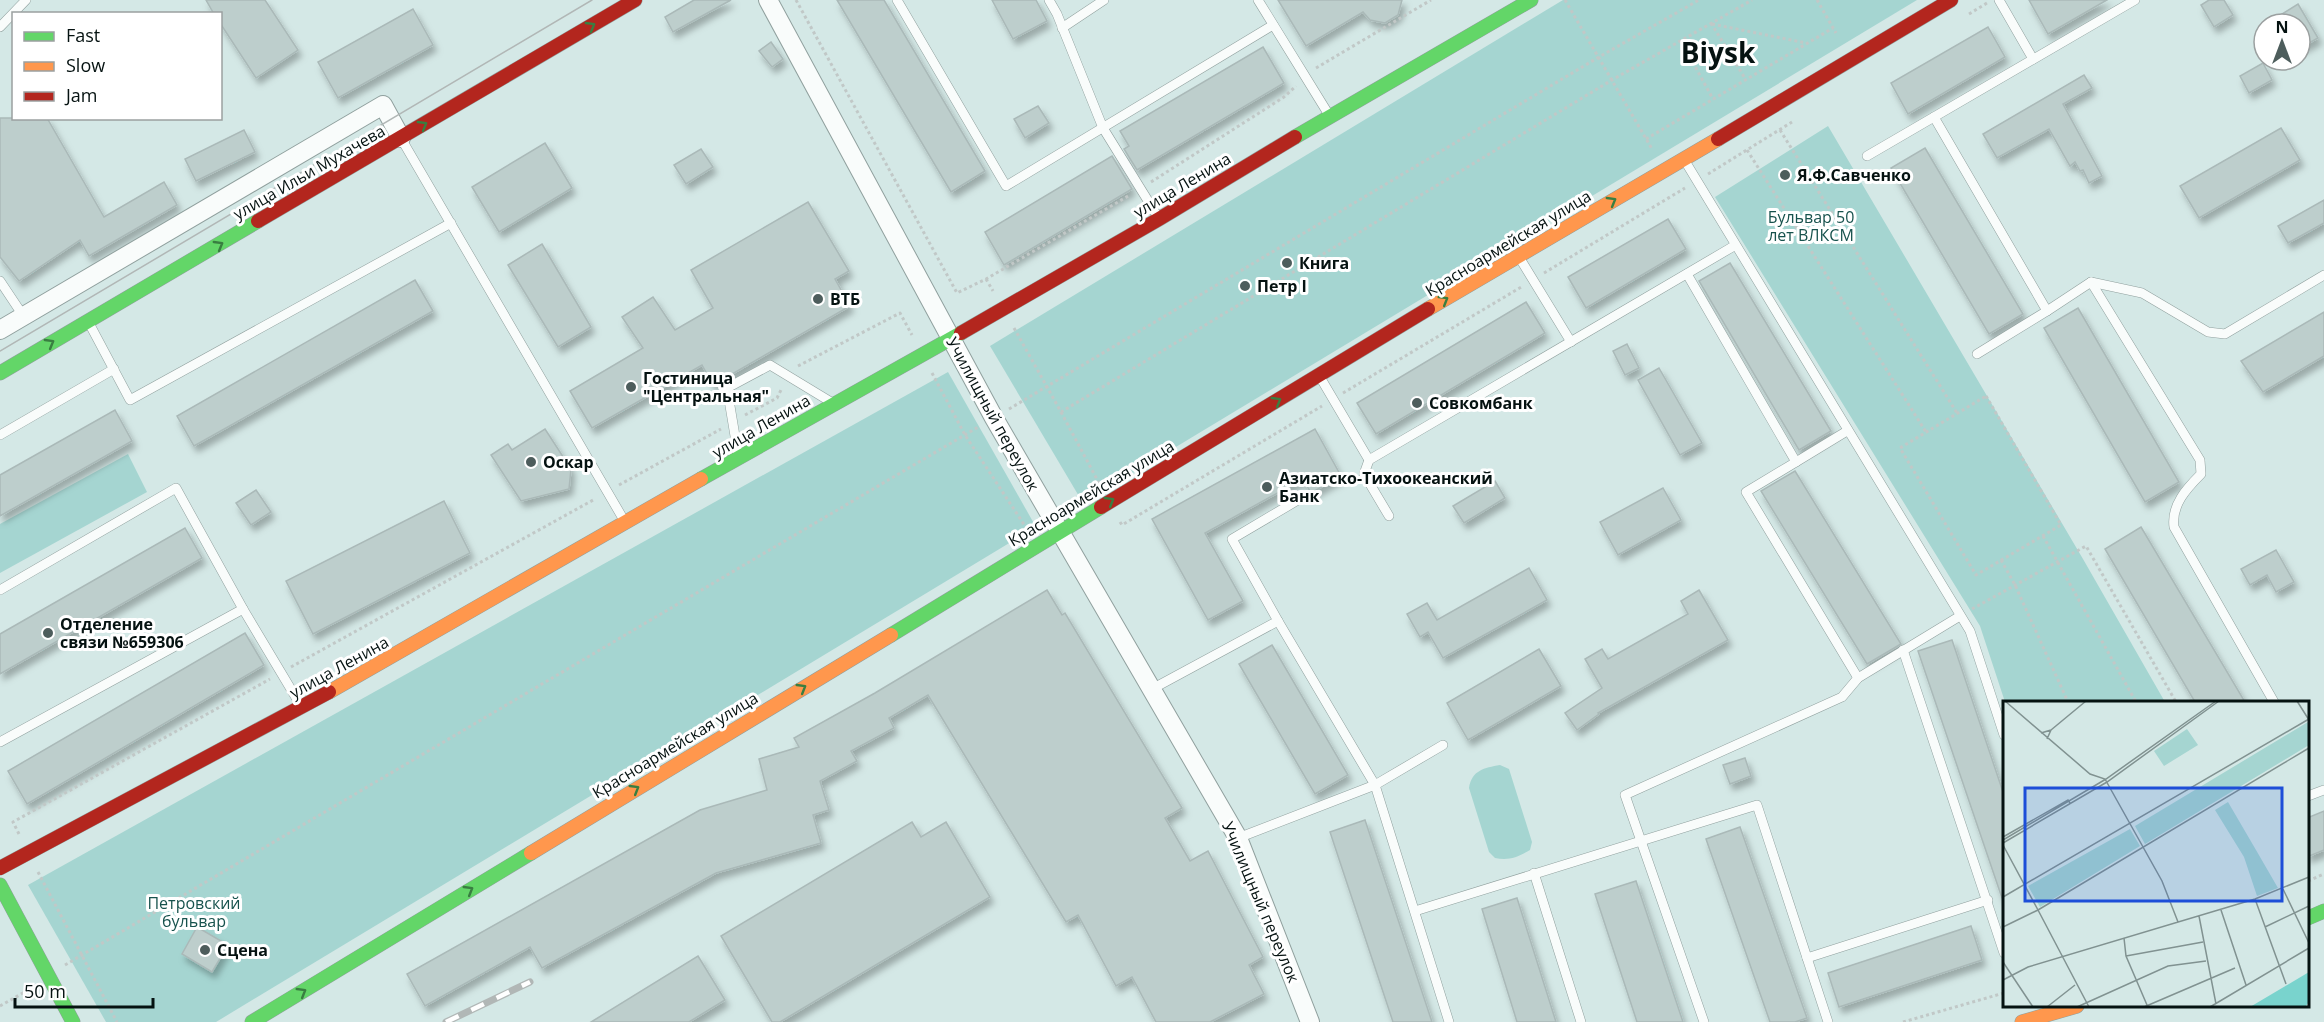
<svg xmlns="http://www.w3.org/2000/svg" width="2324" height="1022" font-family="'Open Sans',sans-serif">
  <style>
    .green { fill: #a5d5d1 }
    .building { fill: #bdcecc; stroke: #aab9b8; stroke-width: 1.5; filter: url(#shadow) }
    .lines { fill: none; stroke-linecap: round; stroke-linejoin: round }
    .lane-casing { stroke: #90a09e; stroke-width: 10 }
    .street-casing { stroke: #90a09e; stroke-width: 20 }
    .fast-casing { stroke: #90a09e; stroke-width: 15 }
    .slow-casing { stroke: #90a09e; stroke-width: 15 }
    .jam-casing { stroke: #90a09e; stroke-width: 15 }
    .path { stroke: #c1c8c7; stroke-width: 3; stroke-dasharray: 3 3; stroke-linecap: butt }
    .lane { stroke: #f9fcfb; stroke-width: 9 }
    .street { stroke: #f9fcfb; stroke-width: 18 }
    .fast { stroke: #63d668; stroke-width: 14 }
    .slow { stroke: #ff974d; stroke-width: 14 }
    .jam { stroke: #b3261e; stroke-width: 14 }
    .tram { stroke: #b1b7b6; stroke-width: 1.5 }
    .rail-casing { stroke: #b1b7b6; stroke-width: 7 }
    .rail { stroke: #fff; stroke-width: 4.5; stroke-dasharray: 14; stroke-linecap: butt }
    .oneway { stroke: #397e41 }
    .poi-dot { fill: #4d5d5c; stroke: #fff; stroke-width: 2 }
    .labels { text-anchor: middle; stroke-width: 6; stroke-linejoin: round; paint-order: stroke }
    .street-label { font-size: 16px; fill: #051211; stroke: #fff }
    .poi-label { font-size: 16px; font-weight: bold; fill: #051211; stroke: #fff; text-anchor: start }
    .park-label { font-size: 16px; fill: #17524d; stroke: #fff }
    .town-label { font-size: 28px; font-weight: bold; fill: #051211; stroke: #fff }
    .inset-road { fill: none; stroke: #819291; stroke-width: 1.5 }
    .view { fill: #1d4ed8; fill-opacity: 0.15; stroke: #1d4ed8; stroke-width: 3 }
    .inset-edge { fill: none; stroke: #051211; stroke-width: 3 }
  </style>
  <defs>
    <filter id="shadow"><feDropShadow dx="3.5" dy="6" stdDeviation="3" flood-color="#0004"/></filter>
  </defs>
  <rect width="100%" height="100%" fill="#d4e8e6"/>
  <g class="green">
    <polygon points="1563,0 1917,0 1083,503 990,346"/>
    <polygon points="1828,126 2083,559 2165,702 2005,702 1980,626 1715,197"/>
    <polygon points="948,372 1036,527 216,1022 106,1022 28,885"/>
    <polygon points="128,454 147,492 0,573 0,524"/>
    <path d="M1500,765L1509,769L1532,842L1530,850C1518,857 1509,861 1495,858L1489,852L1469,788C1472,770 1484,768 1500,765Z"/>
  </g>
  <g class="building">
    <polygon points="206,0 265,0 298,50 256,78 220,23 220,14 214,14"/>
    <polygon points="694,0 731,0 673,32 665,17"/>
    <polygon points="837,0 884,0 985,171 951,192"/>
    <polygon points="992,0 1036,0 1047,21 1013,39"/>
    <polygon points="1278,0 1402,0 1398,15 1385,23 1370,20 1363,12 1306,46"/>
    <polygon points="2029,0 2107,0 2048,34"/>
    <polygon points="2209,0 2224,0 2233,15 2214,27 2201,5"/>
    <polygon points="2298,4 2318,38 2300,48 2300,24 2287,24 2282,14"/>
    <polygon points="413,9 433,45 338,98 318,62"/>
    <polygon points="1988,27 2005,57 1908,114 1891,83"/>
    <polygon points="771,42 783,59 772,67 759,51"/>
    <polygon points="1263,47 1284,83 1137,170 1124,149 1129,146 1120,131"/>
    <polygon points="2263,63 2272,80 2249,93 2240,76"/>
    <polygon points="2084,75 2092,88 2063,104 2102,176 2089,183 2083,170 2080,171 2075,162 2070,166 2049,129 1997,158 1983,134"/>
    <polygon points="1038,106 1049,123 1025,138 1014,119"/>
    <polygon points="0,118 47,118 104,217 164,182 177,205 89,256 80,240 19,281 0,257"/>
    <polygon points="2281,128 2300,160 2199,218 2180,186"/>
    <polygon points="244,130 255,152 196,181 185,159"/>
    <polygon points="545,143 572,188 499,232 472,187"/>
    <polygon points="1925,148 2023,314 1989,334 1891,168"/>
    <polygon points="701,149 713,167 686,184 674,165"/>
    <polygon points="1112,156 1132,189 1004,265 985,232"/>
    <polygon points="2324,200 2324,223 2288,243 2278,226"/>
    <polygon points="808,202 849,271 835,279 850,306 713,385 702,365 592,428 570,391 643,348 622,317 653,297 675,330 713,308 691,270"/>
    <polygon points="1668,219 1686,249 1586,308 1568,277"/>
    <polygon points="542,244 591,327 558,347 508,265"/>
    <polygon points="1730,263 1831,431 1799,450 1699,281"/>
    <polygon points="415,280 433,311 194,446 177,416"/>
    <polygon points="1526,302 1545,333 1376,434 1357,403"/>
    <polygon points="2078,308 2179,482 2145,502 2044,328"/>
    <polygon points="2324,312 2324,356 2263,392 2241,361"/>
    <polygon points="1627,344 1639,368 1625,375 1613,351"/>
    <polygon points="1659,368 1702,443 1680,455 1638,380"/>
    <polygon points="115,410 132,441 0,516 0,475"/>
    <polygon points="545,429 571,469 569,489 521,501 491,455 508,444 512,450"/>
    <polygon points="1315,429 1341,476 1311,493 1303,479 1205,533 1243,601 1208,620 1152,519"/>
    <polygon points="1795,471 1901,644 1867,664 1761,491"/>
    <polygon points="1495,481 1505,498 1464,523 1453,506"/>
    <polygon points="1663,488 1681,520 1618,555 1600,522"/>
    <polygon points="256,490 271,512 251,525 236,503"/>
    <polygon points="444,501 470,553 313,634 286,581"/>
    <polygon points="2141,527 2245,702 2195,702 2105,549"/>
    <polygon points="185,528 202,558 0,674 0,634"/>
    <polygon points="2276,550 2294,582 2276,592 2267,575 2250,585 2241,569"/>
    <polygon points="1529,568 1547,600 1443,658 1428,632 1420,637 1407,614 1427,603 1437,620"/>
    <polygon points="1047,590 1062,615 1065,613 1182,808 1165,818 1190,861 1208,851 1263,957 1249,965 1264,994 1210,1022 1156,1022 1132,977 1116,986 1078,915 1066,922 928,695 889,718 894,728 851,751 857,761 820,781 829,810 813,815 821,843 716,873 542,968 530,947 425,1006 407,974 700,810 767,790 759,759 799,747 794,738 875,693"/>
    <polygon points="1699,590 1728,640 1598,713 1599,714 1577,730 1565,713 1602,688 1585,659 1602,649 1608,659 1688,614 1681,601"/>
    <polygon points="245,633 264,665 27,804 8,771"/>
    <polygon points="1952,640 2004,795 2004,898 2002,898 1918,651"/>
    <polygon points="1272,645 1348,775 1315,794 1239,664"/>
    <polygon points="1539,649 1561,686 1468,740 1447,703"/>
    <polygon points="1745,758 1751,776 1730,784 1723,765"/>
    <polygon points="2324,811 2324,850 2307,857 2307,818"/>
    <polygon points="1365,820 1432,1022 1393,1022 1330,832"/>
    <polygon points="912,822 921,837 946,822 990,897 780,1022 772,1022 721,936"/>
    <polygon points="1740,827 1807,1018 1795,1022 1770,1022 1706,839"/>
    <polygon points="1636,881 1683,1022 1637,1022 1595,894"/>
    <polygon points="1517,898 1556,1022 1517,1022 1482,909"/>
    <polygon points="1971,926 1982,960 1839,1007 1828,973"/>
    <polygon points="197,927 228,945 212,972 182,954"/>
    <polygon points="698,956 725,1000 689,1022 591,1022"/>
  </g>
  <g class="lines">
    <defs>
      <g id="lane">
        <polyline points="897,0 1006,186 1273,25"/>
        <polyline points="1049,0 1057,14 1103,128 1158,217"/>
        <polyline points="1258,0 1329,115"/>
        <polyline points="1999,0 2033,59"/>
        <polyline points="0,27 26,0"/>
        <polyline points="1062,28 1104,0"/>
        <polyline points="1934,117 2047,311 1977,354"/>
        <polyline points="402,140 625,522"/>
        <polyline points="1867,156 2135,0"/>
        <polyline points="1685,161 1970,631 2004,735"/>
        <polyline points="1519,257 1571,342"/>
        <polyline points="1687,274 1796,462 1746,492 1858,678"/>
        <polyline points="0,281 24,317"/>
        <polyline points="2091,282 2142,293 2208,332 2225,334 2324,275"/>
        <path d="M2047,311L2091,282L2200,460L2201,474C2187,488 2171,505 2174,527L2274,702"/>
        <polyline points="89,323 130,400 451,223"/>
        <polyline points="1320,377 1369,460 1734,246"/>
        <polyline points="0,435 114,369"/>
        <polyline points="738,454 727,388 770,365 831,402"/>
        <polyline points="1369,460 1364,474 1389,516"/>
        <polyline points="1796,462 1847,431"/>
        <polyline points="0,590 176,488 243,609"/>
        <polyline points="1278,621 1375,785 1443,745"/>
        <polyline points="1903,650 2004,953"/>
        <polyline points="1152,689 1278,621 1232,539 1303,497"/>
        <polyline points="0,742 243,609 301,706"/>
        <polyline points="2308,796 2324,790"/>
        <polyline points="1238,838 1375,785 1449,1022"/>
        <polyline points="1534,873 1581,1022"/>
        <polyline points="1415,911 1757,805 1828,1022"/>
        <polyline points="1807,958 1988,900"/>
        <polyline points="1704,1022 1625,795 1842,697 1858,678 1960,616"/>
      </g>
      <g id="street">
        <polyline points="768,0 994,418 1238,838 1310,1022"/>
        <polyline points="0,330 383,105 401,138"/>
      </g>
      <g id="fast">
        <polyline points="1295,137 1531,0"/>
        <polyline points="0,373 258,221"/>
        <polyline points="701,479 961,333"/>
        <polyline points="891,635 1101,507"/>
        <polyline points="0,885 73,1022"/>
        <polyline points="2308,918 2324,911"/>
        <polyline points="252,1022 531,853"/>
      </g>
      <g id="slow">
        <polyline points="1428,309 1718,139"/>
        <polyline points="329,692 701,479"/>
        <polyline points="531,853 891,635"/>
        <polyline points="2022,1022 2077,1006"/>
      </g>
      <g id="jam">
        <polyline points="1718,139 1951,0"/>
        <polyline points="258,221 635,0"/>
        <polyline points="961,333 1159,219 1295,137"/>
        <polyline points="1101,507 1428,309"/>
        <polyline points="0,868 329,692"/>
      </g>
    </defs>
    <use href="#lane" class="lane-casing"/>
    <use href="#street" class="street-casing"/>
    <use href="#fast" class="fast-casing"/>
    <use href="#slow" class="slow-casing"/>
    <use href="#jam" class="jam-casing"/>
    <g class="path">
      <polyline points="796,0 957,293 986,279 1130,195"/>
      <polyline points="1565,0 1652,149"/>
      <polyline points="1817,0 1836,33"/>
      <polyline points="1969,14 1987,3"/>
      <polyline points="1711,23 1746,80"/>
      <polyline points="1712,24 1806,43"/>
      <polyline points="1681,41 1713,99"/>
      <polyline points="1316,68 1431,0"/>
      <polyline points="1780,130 1957,413"/>
      <polyline points="1646,139 1833,28"/>
      <polyline points="1747,150 1926,432"/>
      <polyline points="1708,174 1792,122"/>
      <polyline points="1151,182 1284,97 1296,86"/>
      <polyline points="1544,273 1685,188"/>
      <polyline points="986,279 993,291"/>
      <polyline points="1014,328 1061,412 1612,80 1752,0"/>
      <polyline points="798,366 900,313 912,335"/>
      <polyline points="932,373 965,435 1027,529"/>
      <polyline points="1343,393 1523,286"/>
      <polygon points="1986,396 2061,525 1976,575 1900,448"/>
      <polyline points="1009,409 1599,57 1699,0"/>
      <polyline points="1061,412 1100,485"/>
      <polyline points="745,415 777,398 782,388"/>
      <polyline points="619,485 721,429"/>
      <polyline points="1120,522 1122,525 1322,406"/>
      <polyline points="2043,536 2136,702"/>
      <polyline points="2001,560 2015,585 2068,702"/>
      <polyline points="1972,609 2086,546 2176,702"/>
      <polyline points="291,667 595,499"/>
      <polyline points="19,834 13,822 270,679"/>
      <polyline points="38,872 117,1022"/>
      <polyline points="2308,881 2324,874"/>
      <polyline points="65,965 980,426"/>
      <polyline points="0,1006 30,989"/>
      <polyline points="1903,1022 2004,993"/>
    </g>
    <use href="#lane" class="lane"/>
    <use href="#street" class="street"/>
    <use href="#fast" class="fast"/>
    <use href="#slow" class="slow"/>
    <use href="#jam" class="jam"/>
    <polyline class="tram" points="0,351 592,0"/>
    <defs>
      <polyline id="rail" points="446,1022 530,982"/>
    </defs>
    <use href="#rail" class="rail-casing"/>
    <use href="#rail" class="rail"/>
  </g>
  <defs><path id="oneway-chevron" d="M-2-3.5L2.5 0L-2 3.5" fill="none" stroke-width="1.6" stroke-linecap="round" stroke-linejoin="round" transform="scale(1.5)"/></defs>
  <g class="oneway">
    <use href="#oneway-chevron" transform="translate(591 26) rotate(-30)"/>
    <use href="#oneway-chevron" transform="translate(423 125) rotate(-30)"/>
    <use href="#oneway-chevron" transform="translate(1612 201) rotate(-30)"/>
    <use href="#oneway-chevron" transform="translate(219 245) rotate(-30)"/>
    <use href="#oneway-chevron" transform="translate(1444 300) rotate(-31)"/>
    <use href="#oneway-chevron" transform="translate(50 343) rotate(-30)"/>
    <use href="#oneway-chevron" transform="translate(1277 401) rotate(-31)"/>
    <use href="#oneway-chevron" transform="translate(1110 501) rotate(-31)"/>
    <use href="#oneway-chevron" transform="translate(802 688) rotate(-31)"/>
    <use href="#oneway-chevron" transform="translate(635 789) rotate(-31)"/>
    <use href="#oneway-chevron" transform="translate(469 890) rotate(-31)"/>
    <use href="#oneway-chevron" transform="translate(302 992) rotate(-31)"/>
  </g>
  <g class="poi-dot">
    <circle cx="1785" cy="175" r="6"/>
    <circle cx="1287" cy="263" r="6"/>
    <circle cx="1245" cy="286" r="6"/>
    <circle cx="818" cy="299" r="6"/>
    <circle cx="631" cy="387" r="6"/>
    <circle cx="1417" cy="403" r="6"/>
    <circle cx="531" cy="462" r="6"/>
    <circle cx="1267" cy="487" r="6"/>
    <circle cx="48" cy="633" r="6"/>
    <circle cx="205" cy="950" r="6"/>
  </g>
  <g class="labels">
    <g class="street-label">
      <text transform="translate(309 172) rotate(-30)" y="6">улица Ильи Мухачева</text>
      <text transform="translate(1182 185) rotate(-31)" y="6">улица Ленина</text>
      <text transform="translate(1508 243) rotate(-31)" y="6">Красноармейская улица</text>
      <text transform="translate(993 414) rotate(61)" y="6">Училищный переулок</text>
      <text transform="translate(761 426) rotate(-30)" y="6">улица Ленина</text>
      <text transform="translate(1091 493) rotate(-31)" y="6">Красноармейская улица</text>
      <text transform="translate(339 667) rotate(-29)" y="6">улица Ленина</text>
      <text transform="translate(675 745) rotate(-31)" y="6">Красноармейская улица</text>
      <text transform="translate(1261 902) rotate(67)" y="6">Училищный переулок</text>
    </g>
    <g class="poi-label">
      <text x="1797" y="181">Я.Ф.Савченко</text>
      <text x="1299" y="269">Книга</text>
      <text x="1257" y="292">Петр I</text>
      <text x="830" y="305">ВТБ</text>
      <text x="643" y="384">Гостиница<tspan x="643" dy="18">"Центральная"</tspan></text>
      <text x="1429" y="409">Совкомбанк</text>
      <text x="543" y="468">Оскар</text>
      <text x="1279" y="484">Азиатско-Тихоокеанский<tspan x="1279" dy="18">Банк</tspan></text>
      <text x="60" y="630">Отделение<tspan x="60" dy="18">связи №659306</tspan></text>
      <text x="217" y="956">Сцена</text>
    </g>
    <g class="park-label">
      <text x="1811" y="223">Бульвар 50<tspan x="1811" dy="18">лет ВЛКСМ</tspan></text>
      <text x="194" y="909">Петровский<tspan x="194" dy="18">бульвар</tspan></text>
    </g>
    <g class="town-label">
      <text x="1718" y="63">Biysk</text>
    </g>
  </g>
  <g transform="translate(2003 701)">
    <rect width="306" height="306" fill="#d4e8e6"/>
    <path d="M305,21L306,44L142,143L132,125ZM184,28L195,44L161,65L151,50ZM225,101L253,149L275,187L254,195L241,156L212,109ZM127,128L137,145L37,206L25,185Z" fill="#a5d5d1"/>
    <path d="M306,271V301L302,306H247Z" fill="#79d3cd"/>
    <path class="inset-road" d="M2,0L87,73L102,78L159,180L175,221M294,0L306,19M48,29L83,0M38,32L48,29L44,38M0,136L65,99L67,102M0,139L103,78L213,0M0,142L104,81L216,0M0,144L35,209M280,188L306,242M0,196L306,18M252,198L283,283M35,209L86,306M218,209L243,284M196,215L213,303M0,226L35,209L306,47M262,226L306,205M121,237L123,255L144,304M123,255L200,241M0,261L30,306M0,279L25,266L252,198L306,176M44,306L72,284M74,306L165,265L203,260M141,306L232,267M207,306L306,247"/>
    <path class="view" d="M22,87H279V200H22Z"/>
    <rect width="306" height="306" class="inset-edge"/>
  </g>
  <rect x="12" y="12" width="210" height="108" fill="#ffffff" stroke="#9ba0a0" stroke-width="1.5"/>
  <rect x="24" y="32" width="30" height="9" fill="#63d668" stroke="#9ba0a0" stroke-width="1.5"/>
  <text x="66" y="42" font-size="18" fill="#051211">Fast</text>
  <rect x="24" y="62" width="30" height="9" fill="#ff974d" stroke="#9ba0a0" stroke-width="1.5"/>
  <text x="66" y="72" font-size="18" fill="#051211">Slow</text>
  <rect x="24" y="92" width="30" height="9" fill="#b3261e" stroke="#9ba0a0" stroke-width="1.5"/>
  <text x="66" y="102" font-size="18" fill="#051211">Jam</text>
  <g transform="translate(2282 42)"><circle r="28" fill="#ffffff" stroke="#9ba0a0" stroke-width="1.5"/>
  <path d="M0-4.5L10 22L0 15L-10 22Z" fill="#4d5d5c"/>
  <text y="-9" font-size="16" font-weight="bold" text-anchor="middle" fill="#051211">N</text>
  </g>
  <path d="M15 998v9h138v-9" fill="none" stroke="#051211" stroke-width="3"/>
  <text x="24" y="998" font-size="18" fill="#051211" stroke="#ffffff" stroke-width="4.5" paint-order="stroke">50 m</text>
</svg>
